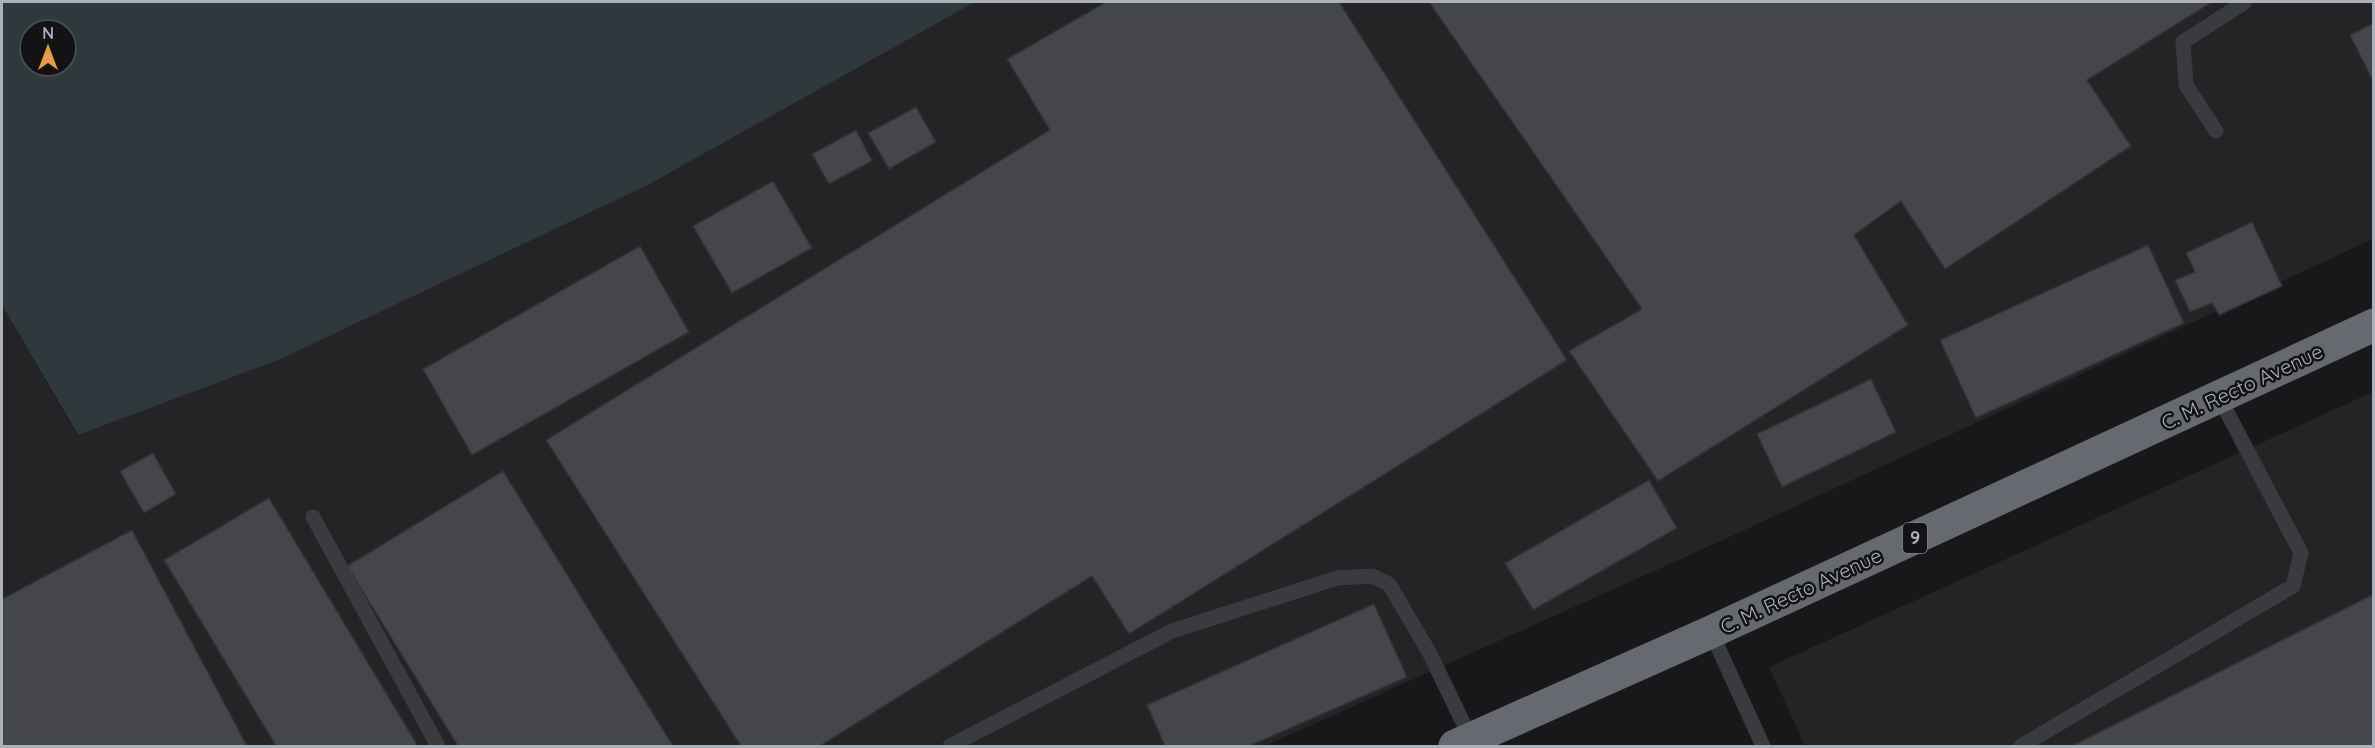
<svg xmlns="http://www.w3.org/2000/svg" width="2375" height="748" font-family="Quicksand,sans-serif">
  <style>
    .built { fill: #242427 }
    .water { fill: #2f383d; fill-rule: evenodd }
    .building { fill: #45464a; stroke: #323336; stroke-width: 1.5 }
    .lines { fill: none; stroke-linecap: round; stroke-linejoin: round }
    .lane { stroke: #393b3f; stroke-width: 15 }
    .highway { stroke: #66696f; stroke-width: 33 }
    .labels { text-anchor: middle; stroke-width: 5; stroke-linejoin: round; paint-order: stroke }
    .shield { fill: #131315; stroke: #7d8288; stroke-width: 1.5 }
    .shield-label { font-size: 18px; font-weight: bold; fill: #abb1b9 }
    .street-label { font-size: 20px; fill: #abb1b9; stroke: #131315 }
  </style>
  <rect width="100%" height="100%" fill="#18181a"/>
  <g class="built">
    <polygon points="975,2 2373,2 2373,239 1714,544 1265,746 2,746 2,305 77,435 283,358 648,185"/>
    <polygon points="2373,392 2373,746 1805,746 1769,667"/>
  </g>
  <path class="water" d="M2,2H975L648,185L283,358L78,435L2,305ZM30,30H66V66H30Z"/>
  <g class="building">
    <polygon points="1106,2 1339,2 1567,360 1129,634 1092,576 820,746 741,746 546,440 1050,130 1007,59"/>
    <polygon points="1429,2 2212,2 2087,80 2131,146 1945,269 1901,201 1854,235 1908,325 1658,481 1569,351 1642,309"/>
    <polygon points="2374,23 2374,83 2350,35"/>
    <polygon points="916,107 936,142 889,169 868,133"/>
    <polygon points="856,130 872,161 829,184 812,154"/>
    <polygon points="773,181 812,248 732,293 693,226"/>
    <polygon points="2252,222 2282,286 2219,315 2212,303 2190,312 2175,280 2195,272 2186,253"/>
    <polygon points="2148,245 2184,323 1976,418 1940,340"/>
    <polygon points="640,246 689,332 472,455 423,369"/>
    <polygon points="1871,379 1896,432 1782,487 1757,434"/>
    <polygon points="153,453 176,494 144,513 120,471"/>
    <polygon points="503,471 673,746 458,746 347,566"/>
    <polygon points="1649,480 1677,528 1533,610 1505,563"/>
    <polygon points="269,498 418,746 276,746 164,560"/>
    <polygon points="132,530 247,746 2,746 2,599"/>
    <polygon points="2374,594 2374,746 2072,746"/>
    <polygon points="1374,604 1407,677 1249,746 1165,746 1147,705"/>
  </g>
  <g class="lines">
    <g class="lane">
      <polyline points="2216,131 2186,85 2183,42 2245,2"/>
      <polyline points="313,517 438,746"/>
      <polyline points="1711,632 1763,746"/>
      <polyline points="950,746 1172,631 1337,578 1372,576 1389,584 1429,652 1471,739"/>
      <polyline points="2021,746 2293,586 2301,553 2219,397"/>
    </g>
    <polyline class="highway" points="1455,746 1711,632 2374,325"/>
  </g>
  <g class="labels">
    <rect class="shield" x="1903" y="523" width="24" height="30" rx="4.5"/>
    <g class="shield-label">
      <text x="1915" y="544">9</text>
    </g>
    <g class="street-label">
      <text transform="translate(2242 387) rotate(-25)" y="7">C. M. Recto Avenue</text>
      <text transform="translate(1801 591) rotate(-25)" y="7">C. M. Recto Avenue</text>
    </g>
  </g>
  <rect width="2375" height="748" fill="none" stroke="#abb1b9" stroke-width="6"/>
  <g transform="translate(48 48)"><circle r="28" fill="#131315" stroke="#505257" stroke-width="1.5"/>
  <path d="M0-4.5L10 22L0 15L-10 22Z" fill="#e39e47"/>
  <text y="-9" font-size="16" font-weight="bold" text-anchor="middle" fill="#abb1b9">N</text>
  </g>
</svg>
